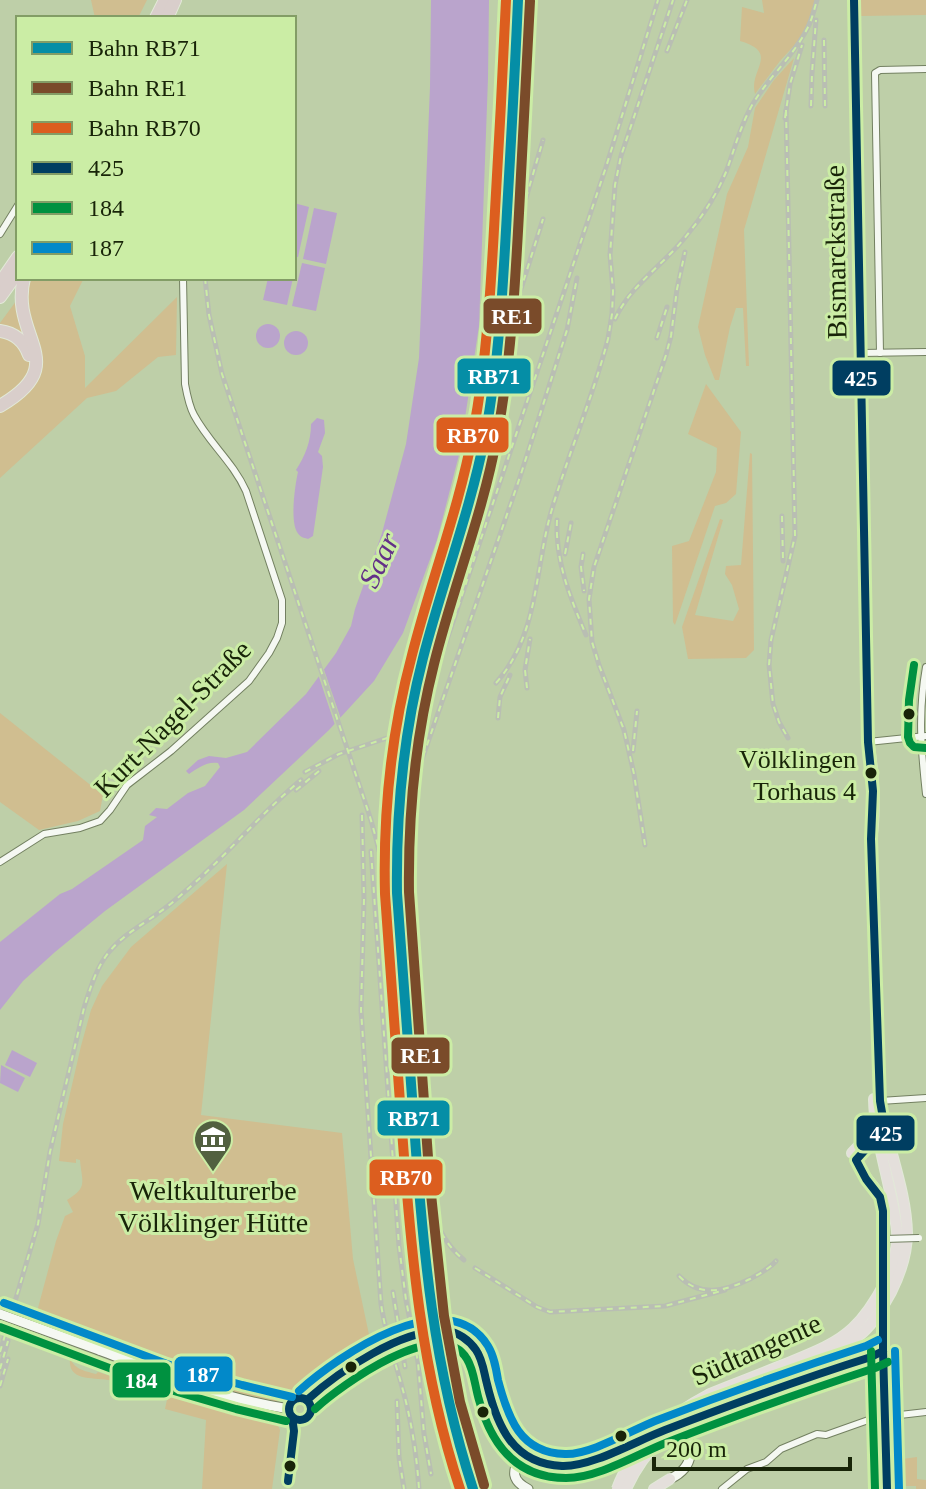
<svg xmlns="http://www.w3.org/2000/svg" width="926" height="1489" font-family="'Times New Roman',serif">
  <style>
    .green { fill: #d0be90 }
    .water { fill: #baa4cc }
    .pier { fill: #becfa8 }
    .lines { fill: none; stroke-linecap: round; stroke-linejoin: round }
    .secondary-tunnel { stroke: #9dad88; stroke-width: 9; stroke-dasharray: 9 4.5; stroke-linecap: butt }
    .street-casing { stroke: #738061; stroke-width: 8 }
    .secondary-casing { stroke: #738061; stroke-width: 11 }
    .primary-casing { stroke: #e2e9d8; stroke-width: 12 }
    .highway-casing { stroke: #e2e9d8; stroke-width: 14 }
    .street { stroke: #f5f8f2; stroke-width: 6 }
    .secondary { stroke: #f5f8f2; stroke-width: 9 }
    .primary { stroke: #e4dfdb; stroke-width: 10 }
    .highway { stroke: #d9cecb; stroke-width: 12 }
    .rail-casing { stroke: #b9beb3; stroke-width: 5 }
    .rail { stroke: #cbeda5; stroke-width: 2; stroke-dasharray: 6; stroke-linecap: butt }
    .street-bridge-casing { stroke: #738061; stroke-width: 8; stroke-linecap: butt }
    .secondary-bridge-casing { stroke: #738061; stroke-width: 11; stroke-linecap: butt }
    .primary-bridge-casing { stroke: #e2e9d8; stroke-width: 12; stroke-linecap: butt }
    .street-bridge { stroke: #f5f8f2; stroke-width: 6 }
    .secondary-bridge { stroke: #f5f8f2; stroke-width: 9 }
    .primary-bridge { stroke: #e4dfdb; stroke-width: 10 }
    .bus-1-casing { stroke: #cbeda5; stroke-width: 14 }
    .bus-2-casing { stroke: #cbeda5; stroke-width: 14 }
    .bus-3-casing { stroke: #cbeda5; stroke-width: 14 }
    .bus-1 { stroke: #003e61; stroke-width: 8 }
    .bus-2 { stroke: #009140; stroke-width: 8 }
    .bus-3 { stroke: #0289c9; stroke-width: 8 }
    .rail-1-casing { stroke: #cbeda5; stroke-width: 16 }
    .rail-2-casing { stroke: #cbeda5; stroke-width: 16 }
    .rail-3-casing { stroke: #cbeda5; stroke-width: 16 }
    .rail-1 { stroke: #058ea6; stroke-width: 10 }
    .rail-2 { stroke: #7a4b2a; stroke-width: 10 }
    .rail-3 { stroke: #dc5e1f; stroke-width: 10 }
    .bus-dot { fill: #182408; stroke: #cbeda5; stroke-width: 3 }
    .labels { text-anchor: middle; stroke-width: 6; stroke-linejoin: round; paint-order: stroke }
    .bus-label { font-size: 26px; fill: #182408; stroke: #cbeda5; text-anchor: end }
    .street-label { font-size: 28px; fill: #182408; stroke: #cbeda5 }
    .poi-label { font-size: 28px; fill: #182408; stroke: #cbeda5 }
    .water-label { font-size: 30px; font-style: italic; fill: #633188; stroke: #cbeda5 }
    .line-badge { stroke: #cbeda5; stroke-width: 3 }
    .badge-label { font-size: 22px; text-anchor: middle; font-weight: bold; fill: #fff }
  </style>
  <rect width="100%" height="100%" fill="#becfa8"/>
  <g class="green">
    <polygon points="91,0 147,0 138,18 95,18"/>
    <path d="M762,0H815L808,25L801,38L780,61L755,94C748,70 781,53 740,41L742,7L764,13Z"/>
    <polygon points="861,0 926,0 926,15 861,16"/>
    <polygon points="794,58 744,230 749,366 746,366 743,308 736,308 730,327 719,380 715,380 705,355 698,327 727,194 748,147 755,108 774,80"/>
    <polygon points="33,278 84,278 70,306 85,356 85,388 177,297 176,355 158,357 116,391 87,398 0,478 0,323"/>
    <polygon points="706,384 741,432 736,494 726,503 715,506 675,625 673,622 672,546 689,541 716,472 717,448 688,434"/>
    <polygon points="750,453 752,454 754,650 746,658 688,659 682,627 720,519 723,520 695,615 733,621 739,609 732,585 725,574 726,566 741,565"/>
    <polygon points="0,713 103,795 100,811 78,821 39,830 0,802"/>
    <path d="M227,864L201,1115L342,1133L353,1259L371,1344L290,1394L289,1393L278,1397L275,1418L280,1430L272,1489H202L206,1420L165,1409L173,1371L35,1319L56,1241L65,1216L73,1212L67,1200C88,1187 82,1183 80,1160L76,1159V1163L59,1161L63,1124L81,1046L91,1010L102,986L131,947Z"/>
    <path d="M70,1357C73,1369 85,1371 96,1374L98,1372L142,1386L140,1388C130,1385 119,1381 108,1380C92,1377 67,1382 70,1357Z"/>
    <polygon points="917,1457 917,1479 926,1480 926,1489 916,1489 916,1486 896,1486 895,1460"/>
  </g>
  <g class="water">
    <path d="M431,0H489L488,78L479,326L460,451L437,540L403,633L374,681L329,730L244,810L105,911L55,952L23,981L0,1010V942L60,894L72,889L143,840L145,826L157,817L149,815L156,808L167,809L188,793L205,786L220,767L218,763C207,761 198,768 189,774L186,771L198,760L209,756L226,758L247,752L306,694L336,653L351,626L355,609L382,533L406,444L419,358L430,87Z"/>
    <polygon points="294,203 309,207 298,257 294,257"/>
    <polygon points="314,208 337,213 326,264 303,259"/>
    <polygon points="302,263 325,268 316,311 292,306"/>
    <polygon points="268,278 293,278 287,305 263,300"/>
    <circle cx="268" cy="336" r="12"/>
    <circle cx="296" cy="343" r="12"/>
    <path d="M317,418L324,420L325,433L318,452L322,456L323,467L313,536L308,539C302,537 301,538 297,532C290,520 295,485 298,472L296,470C305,456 311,442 311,424Z"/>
    <polygon points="12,1050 37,1063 30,1077 5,1065"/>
    <polygon points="1,1065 25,1078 18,1092 0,1083"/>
  </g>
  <polygon class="pier" points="322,664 342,722 336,728 317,671"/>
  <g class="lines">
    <polyline class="secondary-tunnel" points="372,1355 406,1338 444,1331"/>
    <defs>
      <g id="street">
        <polyline points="0,234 18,205"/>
        <polyline points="861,353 926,352"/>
        <polyline points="880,353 875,73 880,70 926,69"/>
        <path d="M926,667C918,713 921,748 926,794"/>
        <polyline points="868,742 926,736"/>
        <path d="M0,862L44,834L80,828L100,821L110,810L127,785L171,751L249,681L269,653L277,638L282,623V600L246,491C233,462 209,443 194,415C189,406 187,395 185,384L183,278"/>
        <polyline points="880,1101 926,1098"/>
        <polyline points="722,1489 747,1469 766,1462 781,1449 817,1434 826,1435 874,1418 926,1412"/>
      </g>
      <g id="secondary">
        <path d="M444,1331C459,1333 472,1341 479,1354C485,1365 486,1379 488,1390C498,1430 516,1467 564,1467C589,1466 626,1445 651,1435"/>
        <polyline points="884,1335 887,1489"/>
        <path d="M99,1350C160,1373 223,1399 289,1409"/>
        <circle cx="300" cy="1409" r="11"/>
        <polyline points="307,1400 320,1386 372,1355"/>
        <polyline points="683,1423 780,1386 871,1357 883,1351"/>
        <path d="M520,1453C514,1470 509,1479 528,1489"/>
        <path d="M670,1479C697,1466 692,1447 683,1423"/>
      </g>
      <g id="primary">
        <path d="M882,1139L862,1151L856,1160C860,1173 870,1181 878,1193C886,1206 883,1225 884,1239"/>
        <polyline points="852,1153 869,1135 874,1120"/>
        <path d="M710,1394C734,1384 759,1375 783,1365C807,1355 834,1346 853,1328C867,1315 876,1300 885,1283C893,1267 898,1249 897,1231C892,1186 875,1143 874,1099"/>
        <path d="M713,1402C756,1385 830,1362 863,1332C875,1321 883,1306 891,1292C900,1274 907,1253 907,1233C906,1188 886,1145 880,1101L871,839C876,815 873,767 868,742L854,0"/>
        <polyline points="654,1489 670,1479"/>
      </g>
      <g id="highway">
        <polyline points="156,18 165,0"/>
        <polyline points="167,18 175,0"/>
        <polyline points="0,283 18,257"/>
        <polyline points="0,297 18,272"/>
        <path d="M0,331C15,333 24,341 29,355"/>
        <path d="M0,406C74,363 9,338 24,278"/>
      </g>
    </defs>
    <use href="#street" class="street-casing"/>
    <use href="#secondary" class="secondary-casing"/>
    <use href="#primary" class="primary-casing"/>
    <use href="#highway" class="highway-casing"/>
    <use href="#street" class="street"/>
    <use href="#secondary" class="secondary"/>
    <use href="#primary" class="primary"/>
    <use href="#highway" class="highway"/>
    <defs>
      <g id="rail">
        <polyline points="824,40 825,106"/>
        <polyline points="667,51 687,0"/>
        <polyline points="811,106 812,73 816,20"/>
        <polyline points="786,110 795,536 771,640 769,665 773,704 779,722 788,738"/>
        <polyline points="785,118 790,84 802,45"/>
        <polyline points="526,198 543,140"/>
        <path d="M205,278L209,315L222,374L370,817C386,870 394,922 399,977L428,1362L438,1415L461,1489"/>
        <polyline points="520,292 543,219"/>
        <path d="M615,319C631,284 664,265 687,235C702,217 717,194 726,172C734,151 739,130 750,109C765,80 792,59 807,29C812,20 814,10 817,0"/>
        <polyline points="657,338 667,307"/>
        <polyline points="508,362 528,0"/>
        <polyline points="483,500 494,450 510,351"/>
        <polyline points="782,516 783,561"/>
        <path d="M557,520C555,561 570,597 586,635"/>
        <polyline points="565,554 571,523"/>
        <polyline points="583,554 581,567 584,591"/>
        <path d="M496,683C540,633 534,569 552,509C569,452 593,397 608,339L612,314L613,291L610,255L615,185L621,156L673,0"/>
        <polyline points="527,688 525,670 530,639"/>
        <polyline points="498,718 500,697 510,675"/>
        <polyline points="633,751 637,711"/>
        <polyline points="419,768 520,477 567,330 577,278"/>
        <polyline points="305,772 339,754 393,736"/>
        <polyline points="296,790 319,771"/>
        <path d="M362,815L364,899L361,1010L381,1304C386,1338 398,1369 406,1402C413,1431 417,1459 419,1489"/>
        <polyline points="645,845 634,774 624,730 599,665 592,642 589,599 594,567 666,355 671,336 677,289 685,252"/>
        <polyline points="371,851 399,1246 406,1300 418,1362 424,1434 431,1474"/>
        <path d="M425,1079C425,1101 426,1122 427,1143C428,1186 427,1230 464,1260"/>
        <path d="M417,1092C420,967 389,841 421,717L606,167L658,0"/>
        <polyline points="475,1268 537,1307 550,1312 665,1306 725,1290"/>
        <path d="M679,1276C700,1298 725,1291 750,1279C759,1274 769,1269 776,1261"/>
        <polyline points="393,1292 405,1367"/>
        <path d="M0,1352L38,1224L50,1152L84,1008C90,989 96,968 109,952C122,936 140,926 157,914C169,906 180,896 190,887C229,853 261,813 301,780"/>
        <polyline points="0,1369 8,1341"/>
        <polyline points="0,1386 8,1359"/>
        <polyline points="397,1401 399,1457 404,1489"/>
      </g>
    </defs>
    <use href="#rail" class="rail-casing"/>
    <use href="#rail" class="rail"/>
    <defs>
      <polyline id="street-bridge" points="884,1239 919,1238"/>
      <g id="secondary-bridge">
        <polyline points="884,1239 884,1335"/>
        <polyline points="0,1314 99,1350"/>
      </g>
      <g id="primary-bridge">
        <path d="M617,1489C634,1444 668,1416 710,1394"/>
        <path d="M626,1489C644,1448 675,1422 713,1402"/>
      </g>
    </defs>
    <use href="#street-bridge" class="street-bridge-casing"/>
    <use href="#secondary-bridge" class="secondary-bridge-casing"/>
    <use href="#primary-bridge" class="primary-bridge-casing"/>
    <use href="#street-bridge" class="street-bridge"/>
    <use href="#secondary-bridge" class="secondary-bridge"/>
    <use href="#primary-bridge" class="primary-bridge"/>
    <defs>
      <g id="bus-1">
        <polyline points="854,0 868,742 873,791 871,839 880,1101 886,1135 866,1149 856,1160 866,1179 880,1197 883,1211 883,1351 887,1489"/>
        <circle cx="300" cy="1409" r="11"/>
        <path d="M307,1400C338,1372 403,1328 446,1331C458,1332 469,1340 476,1350C483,1360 484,1373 487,1384C497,1426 513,1464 562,1466C592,1467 636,1441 665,1430C733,1404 801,1379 871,1357L883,1351"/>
        <polyline points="288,1481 294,1431 292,1417"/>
      </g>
      <g id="bus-2">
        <polyline points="914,665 909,700 908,737 910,743 914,747 926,748"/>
        <polyline points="0,1327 160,1387 236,1409 286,1421"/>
        <polyline points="871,1351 875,1489"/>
        <path d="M315,1409C340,1386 440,1313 467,1359C474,1370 475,1387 479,1400C491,1444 516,1478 566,1478C599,1478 637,1454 668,1442C737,1415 805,1391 875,1368L888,1362"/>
      </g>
      <g id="bus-3">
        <polyline points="4,1303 167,1364 242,1385 292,1397"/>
        <polyline points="895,1351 899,1489"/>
        <path d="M299,1391C338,1356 447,1280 488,1346C494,1356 496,1368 498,1380C508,1418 520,1453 565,1454C590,1455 630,1431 655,1421C725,1394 795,1369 866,1346L878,1340"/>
      </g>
    </defs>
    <use href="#bus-1" class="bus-1-casing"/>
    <use href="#bus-2" class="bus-2-casing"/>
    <use href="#bus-3" class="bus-3-casing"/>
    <use href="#bus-1" class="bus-1"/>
    <use href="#bus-2" class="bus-2"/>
    <use href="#bus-3" class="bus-3"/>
    <defs>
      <path id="rail-1" d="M473,1489C433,1367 423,1251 414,1124C408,1047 403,970 397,893C396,814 403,735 423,658C442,584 470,512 485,436C499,362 503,287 507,212C511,142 515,71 518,0"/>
      <path id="rail-2" d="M484,1485L460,1402L444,1316L430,1185L409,892C408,815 415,739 434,664C453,587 483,514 497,436C511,362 515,287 519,213C523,142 527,71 530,1"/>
      <path id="rail-3" d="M460,1489C421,1372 411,1253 402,1130C396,1051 391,973 385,894C383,813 391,733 412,655C431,580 459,509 473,433C487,360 491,285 495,211C499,141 503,70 506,0"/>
    </defs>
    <use href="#rail-1" class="rail-1-casing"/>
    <use href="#rail-2" class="rail-2-casing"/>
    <use href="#rail-3" class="rail-3-casing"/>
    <use href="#rail-1" class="rail-1"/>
    <use href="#rail-2" class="rail-2"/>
    <use href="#rail-3" class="rail-3"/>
  </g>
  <defs>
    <symbol id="museum-pin" viewBox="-11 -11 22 30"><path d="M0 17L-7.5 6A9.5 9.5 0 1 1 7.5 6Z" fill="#526040" stroke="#cbeda5"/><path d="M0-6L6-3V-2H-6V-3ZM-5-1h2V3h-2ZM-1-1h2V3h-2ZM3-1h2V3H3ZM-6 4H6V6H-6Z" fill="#fff"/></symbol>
  </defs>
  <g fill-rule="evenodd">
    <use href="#museum-pin" x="191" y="1117" width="44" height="60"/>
  </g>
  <g class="bus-dot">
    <circle cx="909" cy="714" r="7"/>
    <circle cx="871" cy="773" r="7"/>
    <circle cx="351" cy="1367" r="7"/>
    <circle cx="483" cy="1412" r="7"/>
    <circle cx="621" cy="1436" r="7"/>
    <circle cx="290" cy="1466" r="7"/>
  </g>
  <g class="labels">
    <g class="bus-label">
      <text x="856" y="768">Völklingen<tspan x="856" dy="32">Torhaus 4</tspan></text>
    </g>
    <g class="street-label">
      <text transform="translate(835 252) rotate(-91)" y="10">Bismarckstraße</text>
      <text transform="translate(172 718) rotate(-45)" y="10">Kurt-Nagel-Straße</text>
      <text transform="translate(756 1349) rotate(-24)" y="10">Südtangente</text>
    </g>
    <g class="poi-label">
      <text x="213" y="1200">Weltkulturerbe<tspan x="213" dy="32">Völklinger Hütte</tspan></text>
    </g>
    <g class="water-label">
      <text transform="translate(379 560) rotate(-65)" y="10">Saar</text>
    </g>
  </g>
  <g class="line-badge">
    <rect x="482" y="297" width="61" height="38" rx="8" fill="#7a4b2a"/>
    <rect x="456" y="357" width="76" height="38" rx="8" fill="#058ea6"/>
    <rect x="831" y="359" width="61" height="38" rx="8" fill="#003e61"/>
    <rect x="435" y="416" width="75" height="38" rx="8" fill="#dc5e1f"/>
    <rect x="390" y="1036" width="61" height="39" rx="8" fill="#7a4b2a"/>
    <rect x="376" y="1099" width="75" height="38" rx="8" fill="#058ea6"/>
    <rect x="855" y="1114" width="61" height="38" rx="8" fill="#003e61"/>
    <rect x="368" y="1158" width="76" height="39" rx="8" fill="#dc5e1f"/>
    <rect x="173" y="1355" width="61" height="38" rx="8" fill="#0289c9"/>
    <rect x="111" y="1361" width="61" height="38" rx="8" fill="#009140"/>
  </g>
  <g class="badge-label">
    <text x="512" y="324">RE1</text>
    <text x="494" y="384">RB71</text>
    <text x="861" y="386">425</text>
    <text x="473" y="443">RB70</text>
    <text x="421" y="1063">RE1</text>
    <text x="414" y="1126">RB71</text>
    <text x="886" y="1141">425</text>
    <text x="406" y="1185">RB70</text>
    <text x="203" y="1382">187</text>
    <text x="141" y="1388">184</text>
  </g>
  <rect x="16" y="16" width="280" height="264" fill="#cbeda5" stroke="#839d66" stroke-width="2"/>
  <rect x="32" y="42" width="40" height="12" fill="#058ea6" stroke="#839d66" stroke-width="2"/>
  <text x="88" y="56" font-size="24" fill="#182408">Bahn RB71</text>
  <rect x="32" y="82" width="40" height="12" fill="#7a4b2a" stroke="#839d66" stroke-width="2"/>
  <text x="88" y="96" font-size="24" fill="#182408">Bahn RE1</text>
  <rect x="32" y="122" width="40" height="12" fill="#dc5e1f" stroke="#839d66" stroke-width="2"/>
  <text x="88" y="136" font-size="24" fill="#182408">Bahn RB70</text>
  <rect x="32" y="162" width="40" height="12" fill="#003e61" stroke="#839d66" stroke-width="2"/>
  <text x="88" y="176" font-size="24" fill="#182408">425</text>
  <rect x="32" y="202" width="40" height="12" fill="#009140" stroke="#839d66" stroke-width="2"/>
  <text x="88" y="216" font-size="24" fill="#182408">184</text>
  <rect x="32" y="242" width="40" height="12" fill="#0289c9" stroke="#839d66" stroke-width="2"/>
  <text x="88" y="256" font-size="24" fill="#182408">187</text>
  <path d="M654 1457v12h196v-12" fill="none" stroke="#182408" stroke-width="4"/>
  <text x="666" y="1457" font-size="24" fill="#182408" stroke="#cbeda5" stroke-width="6" paint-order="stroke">200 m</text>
</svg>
